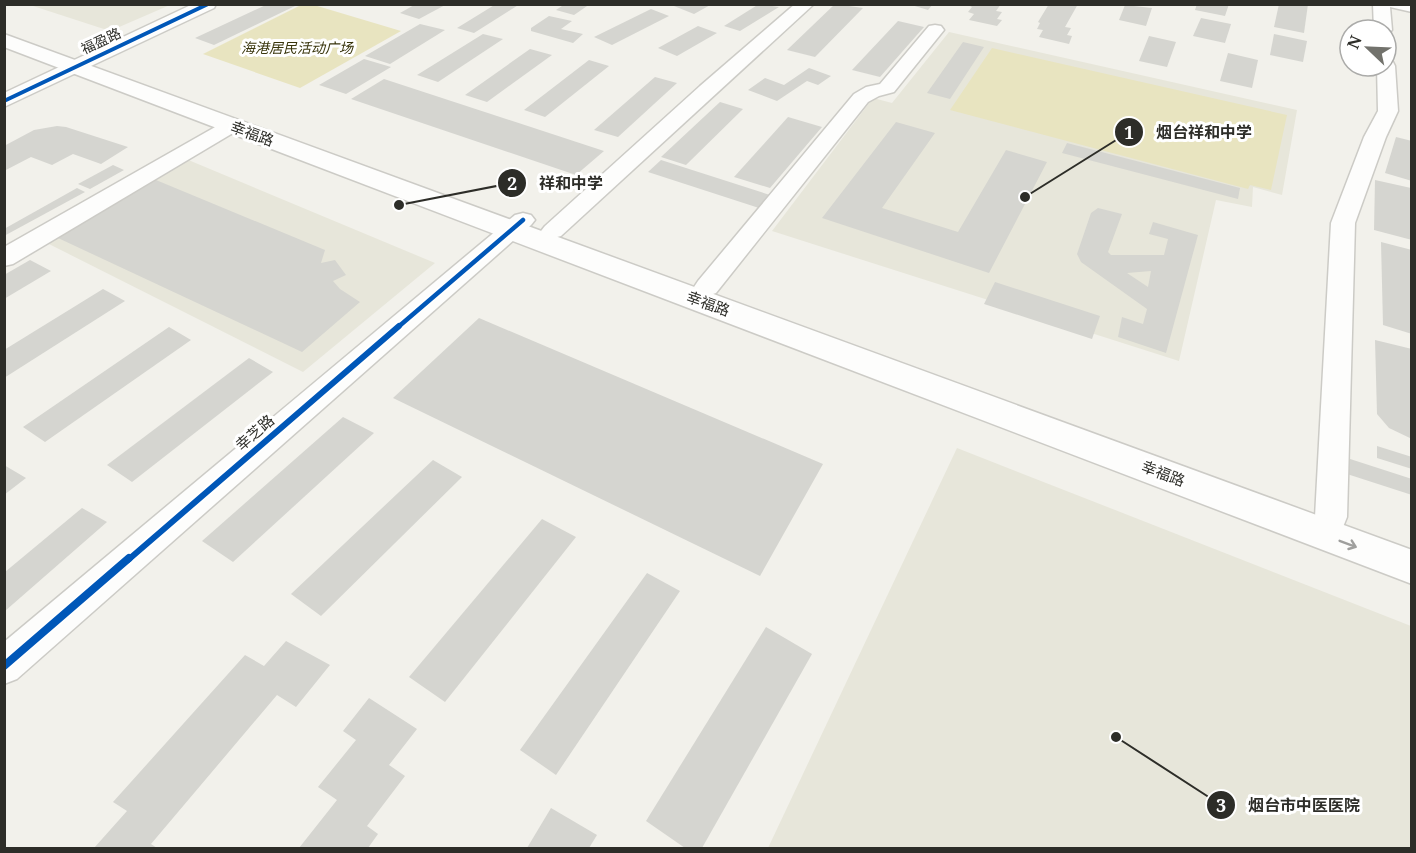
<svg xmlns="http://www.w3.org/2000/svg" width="1416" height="853" font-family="'Noto Serif','Noto Sans SC',serif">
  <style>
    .built { fill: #e7e6da }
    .green { fill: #e8e4c0 }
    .building { fill: #d5d5d0; fill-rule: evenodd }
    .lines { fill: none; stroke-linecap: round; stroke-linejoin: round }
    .minor-casing { stroke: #cccbc6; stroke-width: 3 }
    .major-casing { stroke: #cccbc6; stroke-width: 3 }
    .minor { fill: #fdfdfc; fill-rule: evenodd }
    .major { fill: #fdfdfc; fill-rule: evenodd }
    .cycleway-far3-casing { stroke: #fff; stroke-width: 6 }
    .cycleway-far2-casing { stroke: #fff; stroke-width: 8 }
    .cycleway-far1-casing { stroke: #fff; stroke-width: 10 }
    .cycleway-casing { stroke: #fff; stroke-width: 11 }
    .cycleway-far3 { stroke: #0057b8; stroke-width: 4 }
    .cycleway-far2 { stroke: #0057b8; stroke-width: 4.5 }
    .cycleway-far1 { stroke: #0057b8; stroke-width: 6 }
    .cycleway { stroke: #0057b8; stroke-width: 8 }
    .oneway { stroke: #9f9f9d }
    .labels { text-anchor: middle; stroke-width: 6; stroke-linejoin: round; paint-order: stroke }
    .far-street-label { font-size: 14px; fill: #2d2d28; stroke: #fff }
    .far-park-label { font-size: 14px; font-style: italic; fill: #39350c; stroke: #fff }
    .street-label { font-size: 15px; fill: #2d2d28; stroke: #fff }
    .leader { fill: none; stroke: #2d2d28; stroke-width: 2 }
    .callout-dot { fill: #2d2d28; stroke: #fff; stroke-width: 2 }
    .mark-label { font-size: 18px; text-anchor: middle; font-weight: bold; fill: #fff }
    .callout-label { font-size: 16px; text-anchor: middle; font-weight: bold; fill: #2d2d28; stroke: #fff; stroke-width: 6; stroke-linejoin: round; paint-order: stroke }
  </style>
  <rect width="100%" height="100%" fill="#f2f1eb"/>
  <g class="built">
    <polygon points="30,5 170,5 110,31"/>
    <polygon points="949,32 1297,110 1282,195 1253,187 1252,207 1216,200 1179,361 772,231 873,98 892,103"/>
    <polygon points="186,159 435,263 303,372 43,241"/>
    <polygon points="957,448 1411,626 1411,848 768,848"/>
  </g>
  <g class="green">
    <polygon points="303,4 314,5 401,31 300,88 203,54"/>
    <polygon points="992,48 1287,115 1271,190 1250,185 1248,189 950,110"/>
  </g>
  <g class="building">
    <polygon points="268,4 295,6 214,45 195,38"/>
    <polygon points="416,4 447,4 419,19 400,13"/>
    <polygon points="496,4 520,4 474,33 457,28"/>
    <polygon points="565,4 590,4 574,15 556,10"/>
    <polygon points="676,4 712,4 694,14 674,6"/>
    <polygon points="759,4 779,7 740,31 724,26"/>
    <polygon points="835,4 863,8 815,57 787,50"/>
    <polygon points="908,4 933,4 928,10"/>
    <polygon points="971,4 1001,4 996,11 1002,12 997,19 1002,20 997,26 969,20 974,14 968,12 972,7 970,6"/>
    <polygon points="1049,4 1078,4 1065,27 1071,28 1067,35 1072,36 1069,44 1039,37 1043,30 1037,29 1040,23 1038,22"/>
    <polygon points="1197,4 1229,4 1225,16 1195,10"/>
    <polygon points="1279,4 1308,4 1304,33 1274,27"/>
    <polygon points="1125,5 1152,8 1146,26 1119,20"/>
    <polygon points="651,9 669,16 612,45 594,37"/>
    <polygon points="549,16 572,21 561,29 583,34 573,43 531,31 531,28"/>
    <polygon points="1201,18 1231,24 1225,43 1193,36"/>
    <polygon points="898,21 924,27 880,77 852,70"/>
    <polygon points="420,24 445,30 390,64 365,56"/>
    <polygon points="698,26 717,33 677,56 658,48"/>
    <polygon points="483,34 503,39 438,82 417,75"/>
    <polygon points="1274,34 1307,41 1303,62 1270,55"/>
    <polygon points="1149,36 1176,42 1167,67 1139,61"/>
    <polygon points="963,42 984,47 950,99 927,93"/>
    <polygon points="530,49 552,55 487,102 465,95"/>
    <polygon points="1228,53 1258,60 1252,88 1220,81"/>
    <polygon points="364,59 391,67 346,94 319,85"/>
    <polygon points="589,60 609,66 545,117 524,110"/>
    <polygon points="809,68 831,76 818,85 807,81 777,101 748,90 765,78 784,85"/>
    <polygon points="655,77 677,83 618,137 594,130"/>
    <polygon points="384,79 604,151 576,175 351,99"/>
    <polygon points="720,102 743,109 686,165 661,157"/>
    <polygon points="788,117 822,127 770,188 734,177"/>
    <polygon points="896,122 935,133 882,208 958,232 1006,150 1047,162 989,273 822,218"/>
    <polygon points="57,126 66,127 128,147 101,164 73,154 52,165 31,157 4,171 4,146 34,130"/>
    <polygon points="1396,137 1412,141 1412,181 1385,173"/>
    <polygon points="1067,143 1240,188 1238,199 1062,153"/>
    <polygon points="661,160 770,195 759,208 648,172"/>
    <polygon points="113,165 124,170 90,189 78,184"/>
    <polygon points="156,180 325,250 321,263 335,260 346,275 333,281 340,289 360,302 302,352 58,238"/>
    <polygon points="1375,180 1411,188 1412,240 1374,230"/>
    <polygon points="77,188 85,192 4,236 4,229"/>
    <path d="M1098,208L1122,214L1108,252L1111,255H1164L1168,239L1149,234L1153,222L1198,235L1166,353L1118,337L1122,317L1143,324L1147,309L1081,262L1077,254L1091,213ZM1151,271L1148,287L1127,273Z"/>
    <polygon points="1381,242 1412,250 1412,334 1383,325"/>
    <polygon points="30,260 51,271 4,299 4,275"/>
    <polygon points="995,282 1100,316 1092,339 984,304"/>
    <polygon points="103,289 125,301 4,378 4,350"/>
    <polygon points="479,318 823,464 760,576 393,398"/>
    <polygon points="169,327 191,340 45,442 23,427"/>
    <polygon points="1375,340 1412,349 1412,439 1389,428 1377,414"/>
    <polygon points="249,358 273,372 132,482 107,465"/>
    <polygon points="343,417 374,433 233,562 202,541"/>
    <polygon points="1377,446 1412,457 1412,469 1377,458"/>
    <polygon points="1347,458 1412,479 1412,495 1347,474"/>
    <polygon points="433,460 462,477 321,616 291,594"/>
    <polygon points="4,465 26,478 4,495"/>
    <polygon points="82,508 107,522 5,611 5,572"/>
    <polygon points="542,519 576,537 445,702 409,677"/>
    <polygon points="647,573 680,591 556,775 520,750"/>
    <polygon points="766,627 812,654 702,848 685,848 646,821"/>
    <polygon points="286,641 330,665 296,707 277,695 151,844 157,848 94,848 127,811 113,802 245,655 264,666"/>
    <polygon points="369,698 417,729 389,765 405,776 367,826 378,834 368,848 299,848 337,800 318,787 356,740 343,731"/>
    <polygon points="551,808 597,835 589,848 527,848"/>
  </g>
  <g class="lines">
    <defs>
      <g id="minor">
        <polygon points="193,4 216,4 214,8 4,107 4,93"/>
        <polygon points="795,4 814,4 561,236 553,238 545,236 541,231 545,226 700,86"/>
        <polygon points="1373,4 1412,4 1412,12 1390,7 1392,30 1386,35 1386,30 1374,30"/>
        <polygon points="935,25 941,26 944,30 894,92 879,96 868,102 716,293 707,296 698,293 694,287 698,281 854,94 866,87 880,84 929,26"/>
        <polygon points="1386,60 1393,62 1395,66 1398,111 1386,137 1355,223 1347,517 1343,527 1331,531 1319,527 1315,517 1331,223 1364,137 1378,111 1377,66 1386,66"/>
        <polygon points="231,120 238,122 241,126 238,130 13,264 4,266 4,247 224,122"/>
        <polygon points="523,213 531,215 535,220 531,225 17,679 4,684 4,642 515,215"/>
      </g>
      <polygon id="major" points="4,34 1412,550 1412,584 4,47"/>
    </defs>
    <use href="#minor" class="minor-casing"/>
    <use href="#major" class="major-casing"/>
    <use href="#minor" class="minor"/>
    <use href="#major" class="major"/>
    <defs>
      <polyline id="cycleway-far3" points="4,101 208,4"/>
      <polyline id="cycleway-far2" points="397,328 523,220"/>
      <polyline id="cycleway-far1" points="128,560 399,326"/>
      <polyline id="cycleway" points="4,666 129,558"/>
    </defs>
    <use href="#cycleway-far3" class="cycleway-far3-casing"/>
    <use href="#cycleway-far2" class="cycleway-far2-casing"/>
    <use href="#cycleway-far1" class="cycleway-far1-casing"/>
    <use href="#cycleway" class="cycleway-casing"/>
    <use href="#cycleway-far3" class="cycleway-far3"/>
    <use href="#cycleway-far2" class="cycleway-far2"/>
    <use href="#cycleway-far1" class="cycleway-far1"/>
    <use href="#cycleway" class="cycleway"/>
  </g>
  <defs><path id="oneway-shaft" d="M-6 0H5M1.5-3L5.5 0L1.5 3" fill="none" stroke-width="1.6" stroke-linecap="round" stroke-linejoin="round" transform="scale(1.5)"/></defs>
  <use class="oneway" href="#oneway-shaft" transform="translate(1348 544) rotate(21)"/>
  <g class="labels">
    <g class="far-street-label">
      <text transform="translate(101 41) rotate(-25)" y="5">福盈路</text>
    </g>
    <g class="far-park-label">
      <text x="297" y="53">海港居民活动广场</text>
    </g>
    <g class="street-label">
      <text transform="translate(252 134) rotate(20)" y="5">幸福路</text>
      <text transform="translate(708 304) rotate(20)" y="5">幸福路</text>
      <text transform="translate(255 433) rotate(-41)" y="5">幸芝路</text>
      <text transform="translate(1163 474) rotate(21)" y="5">幸福路</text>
    </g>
  </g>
  <path class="leader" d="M1025 197L1129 132M399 205L512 183M1116 737L1221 805"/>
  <g class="callout-dot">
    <circle cx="1025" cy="197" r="6"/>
    <circle cx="399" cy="205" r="6"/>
    <circle cx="1116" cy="737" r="6"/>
    <circle cx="1129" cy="132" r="15"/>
    <circle cx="512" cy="183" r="15"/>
    <circle cx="1221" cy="805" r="15"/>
  </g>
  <g class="mark-label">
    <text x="1129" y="139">1</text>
    <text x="512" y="190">2</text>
    <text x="1221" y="812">3</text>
  </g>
  <g class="callout-label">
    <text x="1204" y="138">烟台祥和中学</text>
    <text x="571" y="189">祥和中学</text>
    <text x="1304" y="811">烟台市中医医院</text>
  </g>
  <rect width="1416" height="853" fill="none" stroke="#2d2d28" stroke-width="12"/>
  <g transform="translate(1368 48) rotate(293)"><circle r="28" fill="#ffffff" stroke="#ababa9" stroke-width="1.5"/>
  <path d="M0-4.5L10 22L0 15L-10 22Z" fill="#72726c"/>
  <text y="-9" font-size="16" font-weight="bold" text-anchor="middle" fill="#2d2d28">N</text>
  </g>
</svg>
